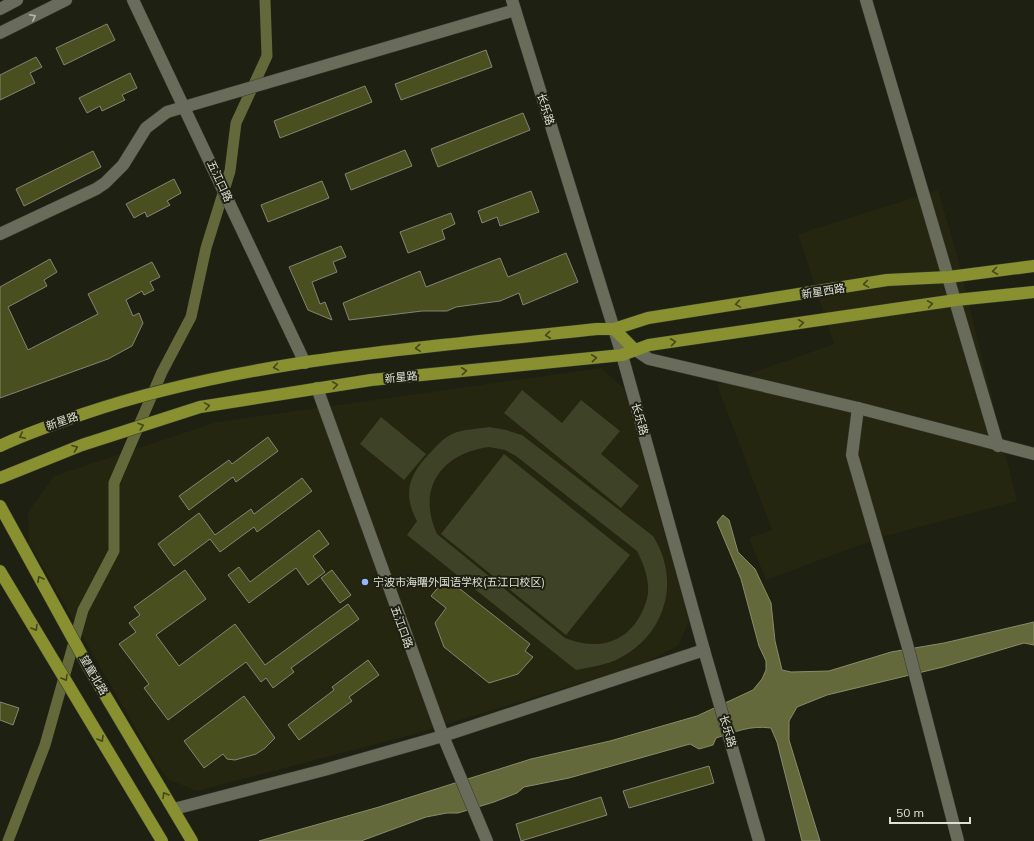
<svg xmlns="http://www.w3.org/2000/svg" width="1034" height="841" font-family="Mulish,'Noto Sans SC',sans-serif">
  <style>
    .built { fill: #242610 }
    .green { fill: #3e4226; fill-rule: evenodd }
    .water { fill: #63693a; stroke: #888d69 }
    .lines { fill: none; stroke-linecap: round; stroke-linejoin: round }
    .canal { stroke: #63693a; stroke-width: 11 }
    .building { fill: #4a4f20; stroke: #838673 }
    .minor-casing { stroke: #373930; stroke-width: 13 }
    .major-casing { stroke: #373930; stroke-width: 13 }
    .minor { stroke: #696c5a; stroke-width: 12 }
    .major { stroke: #88902f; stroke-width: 12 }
    .oneway { stroke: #b5b7ab }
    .oneway2 { stroke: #43471c }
    .poi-dot { fill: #95b6fd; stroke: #1e2011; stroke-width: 1.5 }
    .labels { text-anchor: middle; stroke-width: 4; stroke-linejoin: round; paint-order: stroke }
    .street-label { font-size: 11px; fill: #dee0d6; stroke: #1e2011 }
    .poi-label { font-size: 11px; fill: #dee0d6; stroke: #1e2011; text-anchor: start }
  </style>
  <rect width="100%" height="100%" fill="#1e2011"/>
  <g class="built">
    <polygon points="938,190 957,255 1017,501 882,537 766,580 749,538 772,530 717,385 834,344 798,234"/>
    <polygon points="601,368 624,388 689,621 678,646 643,664 411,735 197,791 169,780 156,764 29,543 28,512 54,476 217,422"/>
  </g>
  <g class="green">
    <polygon points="522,390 562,423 581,400 620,431 601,454 639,486 621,508 504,413"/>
    <polygon points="381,417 426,454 404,480 360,444"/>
    <path d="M489,427L506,430L522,435L653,536C681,580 666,634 620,658C607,665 591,667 576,670L407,535L417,521C402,493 409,474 431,452C437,445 444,438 452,434C464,429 477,429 489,427ZM489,447L505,450L516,456L637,551C643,563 647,573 648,586C649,596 645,607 640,616C624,645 594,650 565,638L437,534C416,488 442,453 489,447Z"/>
    <polygon points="504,454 630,555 566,635 441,534"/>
  </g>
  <path class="water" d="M723,515L729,520L738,552L755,569L771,603L775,641L782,670L791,672L829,671L891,652L944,643L1034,622V645L1024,643L943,667L827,695L797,707L789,721V740L820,841H802L777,742L771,728C750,725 735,732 716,738L713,745L699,749L690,744L569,778L524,787L517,793L494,802L458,813H447L426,817L361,841H259L379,807L531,759L610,741L697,716L753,690L762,679L766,670V661L759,646L741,579L717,522Z"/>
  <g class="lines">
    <polyline class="canal" points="8,841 45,745 83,610 114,551 114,483 162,372 191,317 206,248 230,171 236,123 267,56 265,0"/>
  </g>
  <g class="building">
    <polygon points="107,24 115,40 64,65 56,48"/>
    <polygon points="486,50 492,67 401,100 395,84"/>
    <polygon points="36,57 42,67 30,73 35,83 0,100 0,75"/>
    <polygon points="130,73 137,88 122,95 125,100 102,111 100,106 87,113 79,98"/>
    <polygon points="365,86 372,102 280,138 274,121"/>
    <polygon points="523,113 530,130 438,167 431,149"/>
    <polygon points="405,150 412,166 351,190 345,174"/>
    <polygon points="93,151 101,167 24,206 16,189"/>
    <polygon points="174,179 181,193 167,201 170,205 147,217 145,212 134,218 126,204"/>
    <polygon points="322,181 329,198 268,222 261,205"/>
    <polygon points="531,191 539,212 500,226 497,217 482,223 478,211"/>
    <polygon points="451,213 455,224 442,230 445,239 408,253 400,232"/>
    <polygon points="341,246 346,257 333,262 337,272 312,282 320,304 325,302 332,320 308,310 289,267"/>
    <polygon points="566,253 578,282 523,305 519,293 500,301 456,307 447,311 422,311 349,320 343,303 420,271 426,287 500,258 508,277"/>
    <polygon points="50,259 57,272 44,280 47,286 8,307 28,350 98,314 88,294 152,262 160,277 150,282 154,290 144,295 142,291 126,300 133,316 139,313 143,323 132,346 108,359 0,398 0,287"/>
    <polygon points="268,437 278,451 236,482 233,477 189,510 179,496 229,460 232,464"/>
    <polygon points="302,478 312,491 257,532 254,527 220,552 210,539 174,566 158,544 199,513 215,535 251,509 254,514"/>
    <polygon points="319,530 329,544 313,556 325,572 308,585 296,568 249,603 228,575 239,567 250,582"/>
    <polygon points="185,570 206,599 156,635 179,666 235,624 265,665 348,604 359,619 291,668 294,672 273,688 266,678 261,682 246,662 168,720 144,688 149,684 119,644 136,632 129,623 140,615 134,607"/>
    <polygon points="332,570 351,595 340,603 321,578"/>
    <polygon points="446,578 530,644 525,651 533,657 518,674 489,683 444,647 435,623 446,608 431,596"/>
    <polygon points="368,660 379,675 349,697 352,701 299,740 288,725 334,690 332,687"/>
    <polygon points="244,696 275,738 265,748 256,754 235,760 227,759 223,754 204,768 184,741"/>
    <polygon points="0,702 19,708 13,725 0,720"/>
    <polygon points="709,766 714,783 629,808 623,791"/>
    <polygon points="601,797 607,815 521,841 516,824"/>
  </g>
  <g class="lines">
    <defs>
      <g id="minor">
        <polyline points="133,0 305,363"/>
        <polyline points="512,0 622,355 704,650 759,841"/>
        <polyline points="866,0 998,446"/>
        <polyline points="0,9 17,0"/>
        <polyline points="0,33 66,0"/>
        <polyline points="0,234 96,189 105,183 123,165 146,128 167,112 515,10"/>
        <polyline points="634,349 649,359 858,408 1034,454"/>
        <polyline points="317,388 443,736 487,841"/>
        <polyline points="858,408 852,455 907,644 958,841"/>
        <polyline points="174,809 324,770 443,736 704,650"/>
      </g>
      <g id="major">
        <polyline points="614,329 648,318 887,280 949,277 1034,266"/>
        <path d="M0,446C27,433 55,424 83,414C248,358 425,348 597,329H614L634,349"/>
        <polyline points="0,478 82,445 200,407 371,380 622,355 649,345 956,300 1034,292"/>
        <polyline points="0,506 89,668 192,841"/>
        <polyline points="0,571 162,841"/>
      </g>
    </defs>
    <use href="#minor" class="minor-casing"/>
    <use href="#major" class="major-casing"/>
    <use href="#minor" class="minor"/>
    <use href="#major" class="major"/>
  </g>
  <defs><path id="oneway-chevron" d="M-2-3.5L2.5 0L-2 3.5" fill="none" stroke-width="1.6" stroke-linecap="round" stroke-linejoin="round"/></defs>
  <use class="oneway" href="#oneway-chevron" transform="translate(33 17) rotate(-27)"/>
  <g class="oneway2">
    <use href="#oneway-chevron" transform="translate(995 271) rotate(172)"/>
    <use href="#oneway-chevron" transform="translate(866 284) rotate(171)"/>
    <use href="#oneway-chevron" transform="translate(738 304) rotate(171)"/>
    <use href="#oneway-chevron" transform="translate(930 304) rotate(-8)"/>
    <use href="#oneway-chevron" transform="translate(801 323) rotate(-8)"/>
    <use href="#oneway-chevron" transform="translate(548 335) rotate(174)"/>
    <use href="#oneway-chevron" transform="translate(673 342) rotate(-8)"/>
    <use href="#oneway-chevron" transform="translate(418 348) rotate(175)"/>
    <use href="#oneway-chevron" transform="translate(594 358) rotate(-6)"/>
    <use href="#oneway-chevron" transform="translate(276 367) rotate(170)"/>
    <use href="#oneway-chevron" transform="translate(464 371) rotate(-6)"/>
    <use href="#oneway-chevron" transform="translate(335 385) rotate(-8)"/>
    <use href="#oneway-chevron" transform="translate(207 406) rotate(-10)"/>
    <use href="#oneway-chevron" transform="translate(141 426) rotate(-19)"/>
    <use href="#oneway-chevron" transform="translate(22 436) rotate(155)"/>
    <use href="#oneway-chevron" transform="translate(75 448) rotate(-21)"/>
    <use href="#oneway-chevron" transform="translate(40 579) rotate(-119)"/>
    <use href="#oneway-chevron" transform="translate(35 628) rotate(59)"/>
    <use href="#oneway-chevron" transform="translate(65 678) rotate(60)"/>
    <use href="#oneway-chevron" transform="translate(101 739) rotate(59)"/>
    <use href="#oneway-chevron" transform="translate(165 795) rotate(-121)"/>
  </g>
  <circle class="poi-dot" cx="365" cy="582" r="4"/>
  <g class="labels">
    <g class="street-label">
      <text transform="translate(546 109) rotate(73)" y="4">长乐路</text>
      <text transform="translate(220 181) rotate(65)" y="4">五江口路</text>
      <text transform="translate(823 291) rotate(-9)" y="4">新星西路</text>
      <text transform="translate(401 377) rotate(-6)" y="4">新星路</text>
      <text transform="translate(640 419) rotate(74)" y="4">长乐路</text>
      <text transform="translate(62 421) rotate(-19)" y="4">新星路</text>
      <text transform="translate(402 627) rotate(70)" y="4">五江口路</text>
      <text transform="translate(94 675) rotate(60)" y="4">望童北路</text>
      <text transform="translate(728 731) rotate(74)" y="4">长乐路</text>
    </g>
    <g class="poi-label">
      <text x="373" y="586">宁波市海曙外国语学校(五江口校区)</text>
    </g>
  </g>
  <path d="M890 817v6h80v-6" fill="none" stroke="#dee0d6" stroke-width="2"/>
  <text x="896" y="817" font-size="12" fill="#dee0d6" stroke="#1e2011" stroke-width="3" paint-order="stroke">50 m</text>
</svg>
